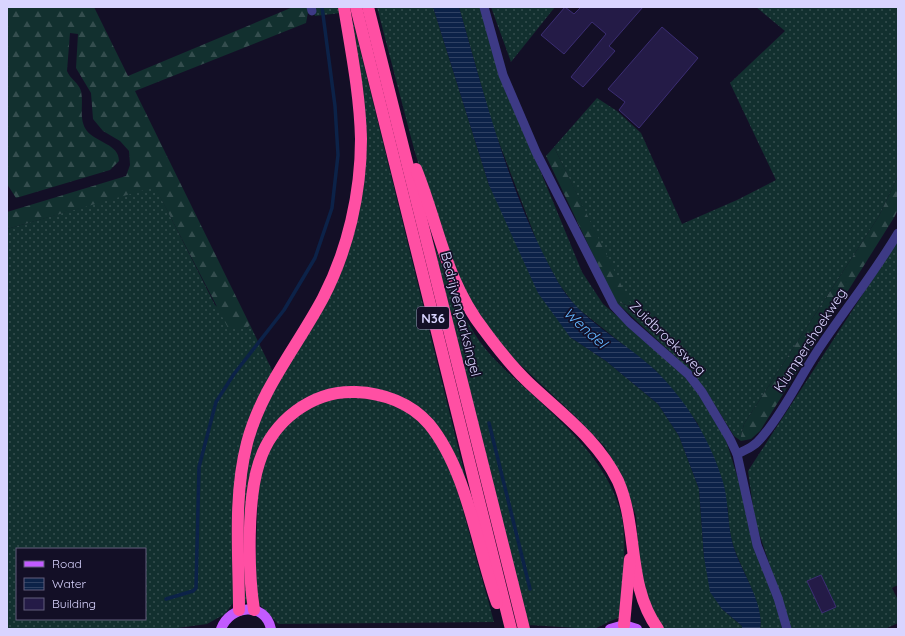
<svg xmlns="http://www.w3.org/2000/svg" width="905" height="636" font-family="Quicksand,sans-serif">
  <style>
    .grass { fill: url(#grass-dots); fill-rule: evenodd }
    .forest { fill: url(#forest-firs) }
    .water { fill: url(#water-rules) }
    .lines { fill: none; stroke-linecap: round; stroke-linejoin: round }
    .stream { stroke: #0c2248; stroke-width: 3.5 }
    .building { fill: #241b47; stroke: #3b2d73 }
    .street { stroke: #3d3a85; stroke-width: 9 }
    .primary { stroke: #c25bff; stroke-width: 10 }
    .highway { stroke: #ff4fa3; stroke-width: 12 }
    .labels { text-anchor: middle; stroke-width: 3.5; stroke-linejoin: round; paint-order: stroke }
    .shield { fill: #130f26; stroke: #9e99be; stroke-width: 1 }
    .shield-label { font-size: 13px; font-weight: bold; fill: #d9d4ff }
    .street-label { font-size: 14px; fill: #d9d4ff; stroke: #130f26 }
    .water-label { font-size: 15px; font-style: italic; fill: #62b6ff; stroke: #130f26 }
  </style>
  <defs>
    <pattern id="grass-dots" width="8" height="8" patternUnits="userSpaceOnUse"><rect width="8" height="8" fill="#12302f"/><path d="M2 2h.1M6 6h.1" fill="none" stroke="#344d4e" stroke-width="1.8" stroke-linecap="round"/></pattern>
    <pattern id="forest-firs" width="22" height="20" patternUnits="userSpaceOnUse"><rect width="22" height="20" fill="#12302f"/><path d="M5 1l3.5 6h-7zM16 11l3.5 6h-7z" fill="#344d4e"/></pattern>
    <pattern id="water-rules" width="6" height="5" patternUnits="userSpaceOnUse"><rect width="6" height="5" fill="#0c2248"/><path d="M0 2.5h6" fill="none" stroke="#2f4163"/></pattern>
  </defs>
  <rect width="100%" height="100%" fill="#130f26"/>
  <g class="grass">
    <polygon points="314,7 339,7 340,13 315,16"/>
    <polygon points="377,7 433,7 489,185 570,337 606,361 658,404 679,436 699,489 704,557 722,609 742,626 742,629 664,629 655,618 640,573 636,516 624,482 605,447 575,416 509,354 486,326 459,280 432,208 414,149"/>
    <path d="M459,7H480L533,153L582,272L603,304L672,362L699,394L726,440L778,608L782,629H760C764,606 742,571 734,548C730,536 728,522 728,509L698,424L672,389L655,370L576,307L559,284L539,247L493,127Z"/>
    <polygon points="491,7 555,7 511,62"/>
    <polygon points="756,7 898,7 898,176 879,216 744,424 741,436 741,441 734,436 705,389 680,361 615,301 631,307 554,147 597,98 617,111 641,133 682,224 737,200 776,180 730,83 785,31"/>
    <polygon points="353,21 472,504 461,472 412,405 324,391 259,450 248,603 242,603 243,488 257,420 308,331 359,201 350,22"/>
    <path d="M155,186L215,305L246,329L250,325L273,372L243,439L233,603L225,614L207,624L170,629H7V229ZM17,549H145V619H17Z"/>
    <polygon points="898,240 898,585 892,588 898,600 898,623 885,629 791,629 755,521 748,471"/>
    <path d="M433,242C445,271 458,309 476,336C491,359 514,378 535,397C571,431 611,467 622,518C628,550 621,586 619,618C610,620 603,626 593,629L528,625Z"/>
    <path d="M345,396C368,398 393,400 412,415C449,445 460,500 472,543C479,569 487,596 494,622L278,624L259,604L255,586L258,494L264,461L273,441L290,421L310,406Z"/>
  </g>
  <g class="forest">
    <path d="M7,7H94L128,76L293,7H309L306,23L135,91L250,325L246,329L228,328L155,187L7,229V212L126,176L130,165L129,151L120,141L103,131L93,119L91,93L76,68L78,34L70,33L67,71C70,79 79,83 81,91C84,105 78,119 87,131C97,143 119,144 119,161L110,170L16,198L7,184Z"/>
    <polygon points="554,147 632,307 615,301 546,156"/>
    <polygon points="898,176 898,209 895,216 760,431 751,439 741,441 741,436 744,424 879,216"/>
  </g>
  <path class="water" d="M433,7H459C486,101 510,197 558,282C580,321 623,340 655,370C686,400 711,441 723,482C729,503 727,524 733,545C740,570 765,604 760,629H742V626L722,609L710,592L704,557L699,489L679,436L658,404L606,361L570,337L538,293L489,185Z"/>
  <g class="lines">
    <g class="stream">
      <polyline points="489,423 530,589"/>
      <polyline points="166,599 193,591 196,588 199,467 216,402 234,374 284,310 315,258 332,208 338,155 335,106 322,7"/>
    </g>
  </g>
  <g class="building">
    <polygon points="565,7 574,14 581,7 643,7 609,46 615,51 583,87 571,77 606,34 592,22 564,54 541,35"/>
    <polygon points="662,27 698,58 639,128 619,110 625,102 608,89"/>
    <polygon points="821,575 836,607 822,613 807,581"/>
  </g>
  <g class="lines">
    <g class="street">
      <polyline points="311,7 312,11"/>
      <polyline points="484,7 503,75 536,152 614,306 629,322 688,374 702,392 730,439 737,454 757,545 778,598 787,629"/>
      <path d="M737,454C748,449 755,446 762,437C786,409 801,374 822,344C847,307 875,272 898,233"/>
    </g>
    <g class="primary">
      <path d="M221,629C230,605 265,601 271,629"/>
      <polyline points="610,629 624,625 637,629"/>
    </g>
    <g class="highway">
      <polyline points="356,7 511,629"/>
      <polyline points="368,7 524,629"/>
      <path d="M416,169C439,226 445,280 484,330C498,349 512,367 529,383C562,414 598,440 618,481C639,529 626,585 658,629"/>
      <path d="M239,610C239,556 233,497 247,443C261,389 297,347 323,298C348,250 361,193 361,139C360,95 351,50 344,7"/>
      <path d="M254,610C248,572 247,499 259,463C272,421 312,390 356,392C383,393 411,403 429,424C467,470 477,547 497,603"/>
      <polyline points="624,625 630,559"/>
    </g>
  </g>
  <g class="labels">
    <rect class="shield" x="417" y="307" width="32" height="22" rx="3"/>
    <g class="shield-label">
      <text x="433" y="323">N36</text>
    </g>
    <g class="street-label">
      <text transform="translate(461 314) rotate(76)" y="5">Bedrijvenparksingel</text>
      <text transform="translate(668 338) rotate(44)" y="5">Zuidbroeksweg</text>
      <text transform="translate(810 340) rotate(-57)" y="5">Klumpershoekweg</text>
    </g>
    <g class="water-label">
      <text transform="translate(585 328) rotate(42)" y="5">Wendel</text>
    </g>
  </g>
  <rect width="905" height="636" fill="none" stroke="#d9d4ff" stroke-width="16"/>
  <rect x="16" y="548" width="130" height="72" fill="#130f26" stroke="#625e7d"/>
  <rect x="24" y="561" width="20" height="6" fill="#c25bff" stroke="#625e7d"/>
  <text x="52" y="568" font-size="12" fill="#d9d4ff">Road</text>
  <rect x="24" y="578" width="20" height="12" fill="url(#water-rules)" stroke="#625e7d"/>
  <text x="52" y="588" font-size="12" fill="#d9d4ff">Water</text>
  <rect x="24" y="598" width="20" height="12" fill="#241b47" stroke="#625e7d"/>
  <text x="52" y="608" font-size="12" fill="#d9d4ff">Building</text>
</svg>
